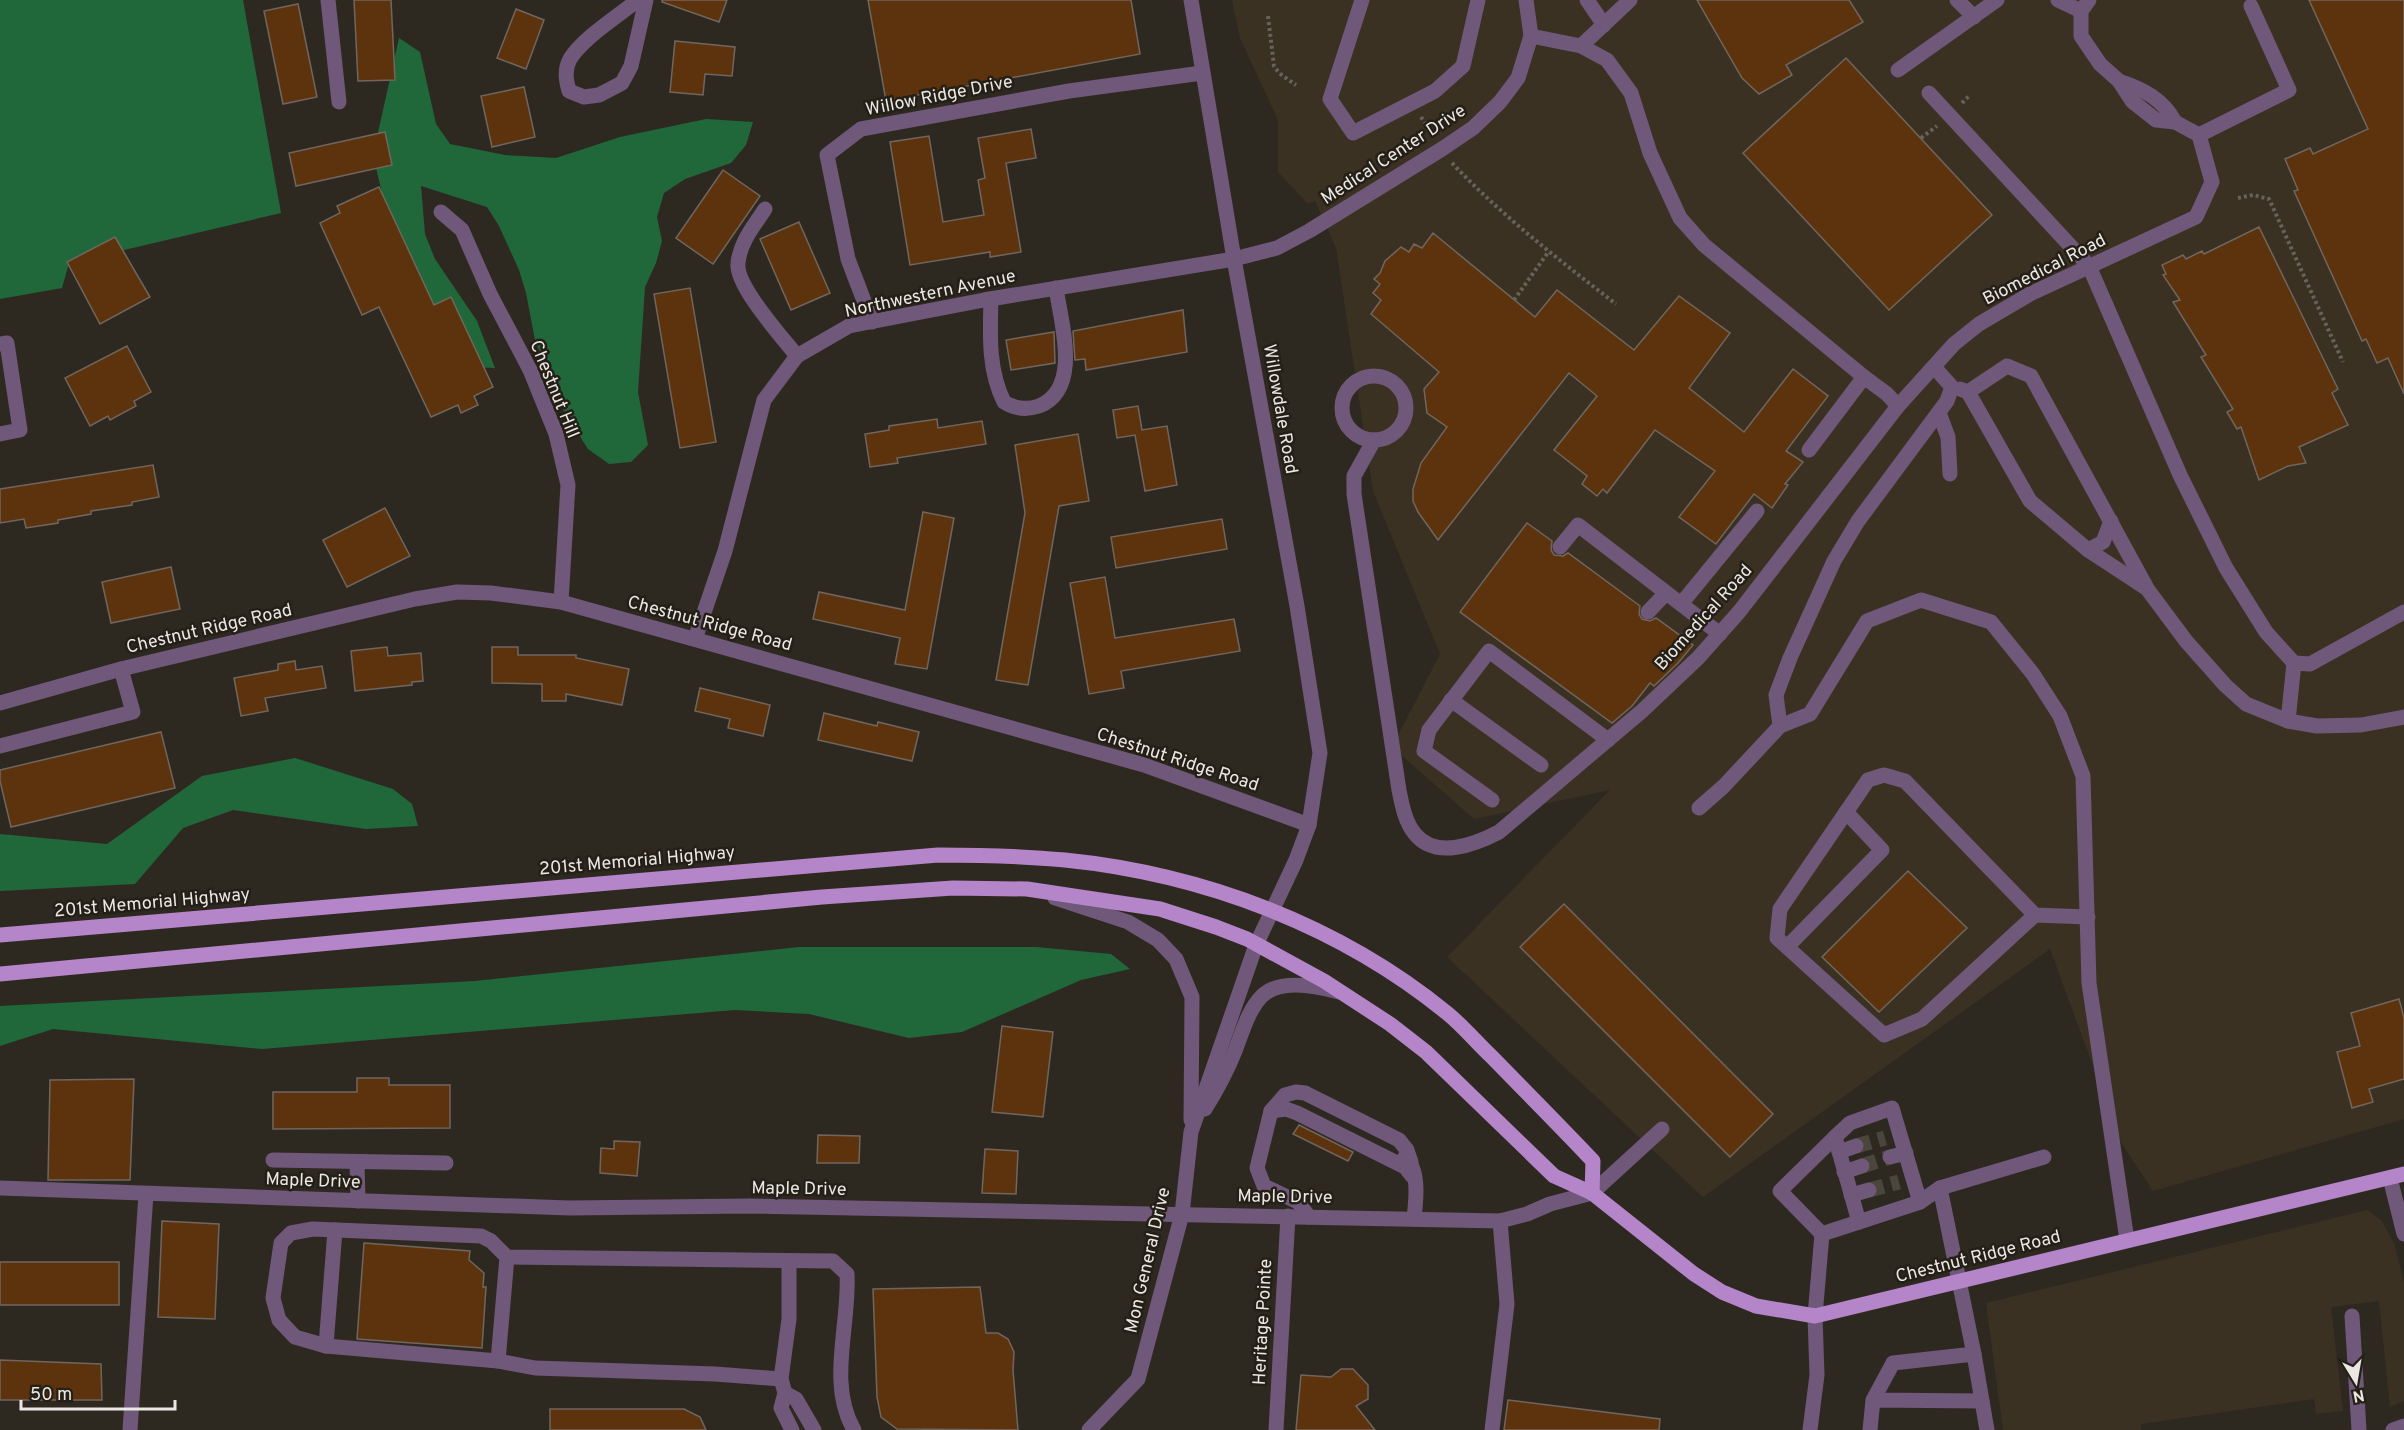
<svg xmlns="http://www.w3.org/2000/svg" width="2404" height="1430" font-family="Overpass,sans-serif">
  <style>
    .built { fill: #3a3123 }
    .forest { fill: #20683a }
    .building { fill: #5c330c; stroke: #70665f; stroke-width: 1.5 }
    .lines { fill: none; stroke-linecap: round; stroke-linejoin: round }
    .minor-tunnel { stroke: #4a463d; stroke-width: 15; stroke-dasharray: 15 8; stroke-linecap: butt }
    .path { stroke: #67625a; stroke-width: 4; stroke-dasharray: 3 3; stroke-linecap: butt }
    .minor { stroke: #6f5879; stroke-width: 15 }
    .major { stroke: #b585c9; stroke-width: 15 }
    .labels { text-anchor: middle; stroke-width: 5; stroke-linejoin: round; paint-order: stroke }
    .street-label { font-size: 18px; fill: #ebe7e2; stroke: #241f17 }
  </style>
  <rect width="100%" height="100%" fill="#2e2920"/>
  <g class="built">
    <polygon points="1232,0 2404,0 2404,1119 2153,1191 2121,1142 2050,949 1703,1197 1447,957 1610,790 1474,819 1392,747 1440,654 1373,491 1336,248 1315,201 1308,204 1278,172 1278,120 1240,38"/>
    <polygon points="2367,1210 2381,1220 2394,1243 2404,1282 2404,1401 2390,1407 2379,1301 2331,1307 2343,1411 2316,1414 2314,1399 2141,1424 2141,1430 2003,1430 1986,1303"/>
  </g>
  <g class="forest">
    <polygon points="0,0 243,0 281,213 69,263 62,288 0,299"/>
    <polygon points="399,38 420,52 436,124 450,144 505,155 556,158 620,137 706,119 753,122 746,145 731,163 685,179 664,193 657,217 662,241 656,263 645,287 638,392 648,445 631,462 609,464 588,449 562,408 535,340 526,293 519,270 499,226 487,207 421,186 425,234 435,259 477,321 495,368 472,367 443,325 386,210 373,155"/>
    <polygon points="295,758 393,789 412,804 418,826 366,829 233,810 183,828 135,884 0,891 0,834 107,844 202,776"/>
    <polygon points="799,947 1036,947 1111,954 1130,969 1081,980 962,1032 909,1038 809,1014 735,1010 262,1049 53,1029 0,1046 0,1006 475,981"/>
  </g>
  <g class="building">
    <polygon points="354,0 391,0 395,80 358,81"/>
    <polygon points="662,0 727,0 719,22 662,2"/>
    <polygon points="868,0 1131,0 1140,54 886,101"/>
    <polygon points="1697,0 1849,0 1863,22 1786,65 1792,75 1759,94 1742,78"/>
    <polygon points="2309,0 2404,0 2404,394 2388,358 2377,363 2366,339 2362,341 2294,191 2298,190 2285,159 2310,148 2313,154 2368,129"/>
    <polygon points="298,4 317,97 283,104 264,11"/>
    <polygon points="516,9 544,20 526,69 497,58"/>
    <polygon points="675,41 735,47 732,76 705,74 703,95 670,92"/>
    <polygon points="1846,58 1992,215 1889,310 1743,153"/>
    <polygon points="524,87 535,137 492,147 481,96"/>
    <polygon points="1031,129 1036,158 1006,163 1021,252 990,257 990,252 910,265 890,142 929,136 943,222 984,215 978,180 985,178 978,138"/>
    <polygon points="385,132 392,165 296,186 289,153"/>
    <polygon points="723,170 760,196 713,264 676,238"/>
    <polygon points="379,187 434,305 451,297 493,387 474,396 478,405 461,413 458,405 431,417 379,307 362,315 320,223 340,213 337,206"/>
    <polygon points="799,222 830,293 791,310 760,239"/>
    <polygon points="2259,227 2338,389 2332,393 2348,425 2299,447 2306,463 2288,466 2259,480 2241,427 2237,429 2227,412 2233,409 2201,357 2206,355 2173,302 2180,300 2163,275 2166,274 2162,265 2183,255 2186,259 2202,251 2204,254"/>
    <polygon points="1433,233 1535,317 1557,290 1634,350 1679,296 1730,333 1689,388 1744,432 1793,369 1828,396 1786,451 1803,462 1785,484 1788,485 1772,508 1754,494 1716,544 1679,517 1715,471 1655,430 1607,493 1603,489 1597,496 1582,484 1587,476 1554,450 1597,396 1569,373 1438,540 1418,512 1413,501 1413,489 1421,463 1447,427 1427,413 1424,389 1439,372 1371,314 1381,300 1373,293 1380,284 1374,279 1380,273 1385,261 1401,247 1409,252 1414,244 1422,248"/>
    <polygon points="115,237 150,297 100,324 67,262"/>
    <polygon points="690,288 716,442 680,448 654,294"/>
    <polygon points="1183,310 1187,352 1086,370 1085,359 1075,360 1073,331"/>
    <polygon points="1054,332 1055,363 1011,370 1006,340"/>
    <polygon points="127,346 151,392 134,401 136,406 110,420 108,416 90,426 65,378"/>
    <polygon points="1138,406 1142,430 1167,426 1177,485 1145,491 1135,435 1117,438 1113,410"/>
    <polygon points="937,419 938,428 982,421 986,444 897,458 898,463 870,467 865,434 889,430 889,426"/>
    <polygon points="1078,434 1089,501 1059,506 1028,685 996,680 1025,513 1015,445"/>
    <polygon points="153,465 159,497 132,502 132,505 91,511 91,514 58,520 58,523 26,528 24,519 0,523 0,489"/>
    <polygon points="385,508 410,556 347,587 323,540"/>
    <polygon points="923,512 954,518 927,669 895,664 900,638 813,619 819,592 905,610"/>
    <polygon points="1222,519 1227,549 1116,568 1111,537"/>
    <polygon points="1527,523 1552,541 1551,550 1554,555 1563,556 1568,553 1640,606 1639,614 1642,619 1650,621 1656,618 1693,645 1678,663 1654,686 1650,683 1632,706 1612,723 1460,612"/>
    <polygon points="171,567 180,609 111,623 102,582"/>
    <polygon points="1105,577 1115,638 1234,619 1240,651 1121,671 1124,688 1089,694 1070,583"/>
    <polygon points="387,647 388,656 421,653 423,681 412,682 412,685 355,691 351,651"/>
    <polygon points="492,647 518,647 518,655 576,655 576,658 629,669 622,705 566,694 566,701 542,701 542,684 492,683"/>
    <polygon points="295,661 296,670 322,666 326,688 265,698 268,711 241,716 234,678 278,670 278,664"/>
    <polygon points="700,688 770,705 763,736 728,728 730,719 695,711"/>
    <polygon points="824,713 877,726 878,722 919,732 912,761 818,740"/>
    <polygon points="161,732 175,788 11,827 0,781 0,770"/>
    <polygon points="1908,871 1967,928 1879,1012 1822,957"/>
    <polygon points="1564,904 1773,1114 1730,1157 1520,947"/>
    <polygon points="2399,999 2404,1018 2404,1079 2369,1089 2373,1102 2352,1108 2337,1052 2360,1046 2351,1013"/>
    <polygon points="1002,1026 1053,1032 1043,1117 992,1112"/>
    <polygon points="357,1078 389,1078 389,1085 450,1085 450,1128 273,1129 273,1092 357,1092"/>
    <polygon points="134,1079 130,1180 48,1180 50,1080"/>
    <polygon points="1299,1125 1353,1152 1348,1161 1293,1134"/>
    <polygon points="818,1135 860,1136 859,1163 817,1163"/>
    <polygon points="614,1141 640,1142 637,1176 600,1173 601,1148 614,1149"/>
    <polygon points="985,1149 1018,1151 1016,1194 982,1193"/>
    <polygon points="162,1221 219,1224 215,1319 158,1317"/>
    <polygon points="364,1243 470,1251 469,1260 484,1273 483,1287 486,1287 482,1348 357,1339"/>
    <rect x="0" y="1262" width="119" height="43"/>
    <polygon points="980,1287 986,1333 998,1333 1008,1339 1014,1352 1013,1370 1018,1430 897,1429 881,1417 877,1397 873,1289"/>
    <polygon points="0,1360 101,1364 102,1400 0,1400"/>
    <polygon points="1341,1369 1353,1369 1368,1385 1368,1399 1356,1406 1375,1430 1296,1430 1301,1375 1331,1377"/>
    <polygon points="1508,1400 1660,1419 1659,1430 1504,1430"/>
    <polygon points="550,1409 684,1409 700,1417 706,1430 550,1430"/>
  </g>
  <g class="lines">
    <g class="minor-tunnel">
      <polyline points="1856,1146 1885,1138"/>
      <polyline points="1862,1166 1890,1157"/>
      <polyline points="1869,1190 1899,1182"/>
    </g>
    <g class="path">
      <polyline points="1268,16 1274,66 1279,73 1296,85"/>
      <polyline points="1962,103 1970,95"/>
      <polyline points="1421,117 1429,129"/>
      <polyline points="1921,138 1937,126"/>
      <path d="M1452,163C1502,216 1559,260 1616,304"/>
      <polyline points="2238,198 2253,195 2269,199 2343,362"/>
      <polyline points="1514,300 1549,251"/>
    </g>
    <g class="minor">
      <polyline points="328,0 339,102"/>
      <path d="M638,0C618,16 583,38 570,59C564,70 566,80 569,91L584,97L599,95L622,83L631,66L646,0"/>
      <polyline points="1362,0 1330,99 1353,133 1435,91 1463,66 1478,0"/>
      <polyline points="1587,0 1604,25"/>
      <polyline points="1957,0 1974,17"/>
      <polyline points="2058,0 2081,11"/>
      <polyline points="1531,36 1581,46 1607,60 1631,93 1650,153 1680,218 1704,245 1864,377 1887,394 1898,406"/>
      <polyline points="1581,46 1630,0"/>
      <polyline points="1898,70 1997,0"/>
      <path d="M2119,81C2143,89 2163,99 2175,122"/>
      <polyline points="1929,93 2089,266 2180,475 2226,568 2266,632 2294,663 2310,664 2404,612"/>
      <polyline points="2199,135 2289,90 2251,6"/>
      <path d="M765,209C754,226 740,242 738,263C735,285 782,337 797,356"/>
      <polyline points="441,212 462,230 490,294 530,370 556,434 568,485 561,602"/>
      <path d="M991,299C990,334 988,370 1004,402C1015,409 1027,410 1039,406C1082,389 1061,323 1056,288"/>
      <polyline points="872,322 848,259 827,155 861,129 1069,91 1202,73"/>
      <polyline points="0,344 7,343 20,430 0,434"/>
      <circle cx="1374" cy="408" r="32"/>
      <polyline points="1960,389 1968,392 2030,501 2088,550 2146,588"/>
      <polyline points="1968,392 2007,366 2031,376 2148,590 2186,641 2225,685 2246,704 2288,721 2317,726 2361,725 2404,717"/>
      <polyline points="1939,413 1948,437 1950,474"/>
      <path d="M1374,440L1354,476V494L1399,790C1402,805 1405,822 1415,834C1436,860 1476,844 1499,832L1642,711L1698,658L1739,612L1898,406L1954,344L1979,324L2030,294L2196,217L2212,182L2199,135L2175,122L2156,120L2132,101L2119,81L2100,64L2081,36V11L2089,0"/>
      <polyline points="1809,450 1864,377"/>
      <polyline points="1560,547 1578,525 1720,634"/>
      <polyline points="2088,550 2103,542 2111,521"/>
      <polyline points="1681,604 1757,511"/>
      <polyline points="1648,612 1666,593"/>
      <polyline points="695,639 725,551 764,400 797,356 849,326 984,300 1234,259 1277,248 1309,231 1442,149 1473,128 1500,102 1518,78 1531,36 1526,0"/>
      <polyline points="1451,700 1541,765"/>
      <polyline points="0,703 121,669 415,599 457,592 491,593 561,602 1144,765 1309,825"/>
      <polyline points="2288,721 2294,663"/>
      <polyline points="1780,726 1776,695 1790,658 1834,561 1858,521 1947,401 1952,387 1934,367"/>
      <polyline points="0,746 133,712 121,669"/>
      <polyline points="1492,800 1424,751 1429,730 1489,651 1608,740"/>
      <polyline points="1699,808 1724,786 1780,726 1810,714 1867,621 1921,600 1991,622 2033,674 2060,716 2083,776 2089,983 2127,1240"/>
      <polyline points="1055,898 1128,922 1158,940 1176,959 1192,997 1191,1120"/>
      <polyline points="2035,915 1922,1019 1884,1035 1777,938 1780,909 1868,780 1884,775 1905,781 2035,915 2088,917"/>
      <polyline points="1787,947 1882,850 1846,812"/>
      <path d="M1205,1109C1217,1090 1227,1071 1235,1051C1242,1033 1248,1010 1262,996C1280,978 1317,986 1339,992"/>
      <polyline points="1271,1111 1286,1109 1297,1113 1405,1167 1412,1176"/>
      <polyline points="1839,1152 1856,1146"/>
      <path d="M1405,1157C1420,1170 1416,1200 1414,1219"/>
      <polyline points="1890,1157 1906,1153"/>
      <polyline points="273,1160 446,1163"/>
      <polyline points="357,1162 358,1201"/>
      <polyline points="1844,1172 1862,1166"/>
      <polyline points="2390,1178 2404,1234"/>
      <polyline points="0,1188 569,1208 750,1206 1500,1221 1527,1214 1550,1204 1592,1193 1662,1129"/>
      <polyline points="1940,1188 2044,1157"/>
      <polyline points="1851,1195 1869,1190"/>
      <polyline points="1309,1217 1298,1202 1264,1186 1257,1168 1271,1111 1285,1095 1296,1092 1305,1093 1399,1140 1407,1150 1411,1162"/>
      <polyline points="1859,1222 1835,1137 1850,1123 1892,1108 1920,1202"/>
      <polyline points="1822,1234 1780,1191 1835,1137"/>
      <polyline points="789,1261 789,1319 781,1379 785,1393 781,1408 792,1430"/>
      <polyline points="2352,1316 2359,1430"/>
      <polyline points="326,1346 335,1230"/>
      <polyline points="498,1361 507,1257"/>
      <path d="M781,1379L715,1374L535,1368L498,1361L326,1346L295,1337L279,1320L273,1298L281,1243L291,1233L313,1229L481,1236L491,1241L507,1257L833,1261L847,1274C850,1325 827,1383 854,1430"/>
      <polyline points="785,1393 796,1399 814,1430"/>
      <polyline points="1982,1401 1987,1430"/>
      <polyline points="130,1430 146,1194"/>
      <polyline points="1089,1430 1138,1379 1182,1214 1191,1132 1256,945 1296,860 1309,825 1320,753 1297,606 1234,259 1191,0"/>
      <polyline points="1276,1430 1288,1216"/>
      <polyline points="1492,1430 1507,1304 1500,1221"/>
      <polyline points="1810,1430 1817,1375 1815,1316 1822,1234 1920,1202 1940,1188 1974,1354"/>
      <polyline points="1870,1430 1873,1400 1893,1363 1974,1354 1982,1401 1873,1400"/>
      <polyline points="2393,1430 2404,1426"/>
    </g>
    <g class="major">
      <path d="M0,935L938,855C981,855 1023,856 1065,860C1203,874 1339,925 1447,1013C1463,1026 1477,1043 1492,1057C1526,1092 1560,1126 1593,1161L1592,1193"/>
      <polyline points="0,974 822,897 953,888 1027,889 1160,909 1216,927 1247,939 1324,981 1390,1024 1426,1052 1554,1176 1592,1193 1694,1274 1722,1292 1756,1306 1815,1316 2404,1174"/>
    </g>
  </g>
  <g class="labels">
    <g class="street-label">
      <text transform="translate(939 95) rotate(-11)" y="6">Willow Ridge Drive</text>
      <text transform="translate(1393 154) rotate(-33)" y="6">Medical Center Drive</text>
      <text transform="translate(2044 269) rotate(-27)" y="6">Biomedical Road</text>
      <text transform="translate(930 293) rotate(-12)" y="6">Northwestern Avenue</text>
      <text transform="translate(555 389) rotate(68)" y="6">Chestnut Hill</text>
      <text transform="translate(1281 409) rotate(80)" y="6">Willowdale Road</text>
      <text transform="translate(1703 617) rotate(-48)" y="6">Biomedical Road</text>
      <text transform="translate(710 623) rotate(15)" y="6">Chestnut Ridge Road</text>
      <text transform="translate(209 628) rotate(-13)" y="6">Chestnut Ridge Road</text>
      <text transform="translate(1178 759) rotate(18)" y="6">Chestnut Ridge Road</text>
      <text transform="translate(637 860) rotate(-5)" y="6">201st Memorial Highway</text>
      <text transform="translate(152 902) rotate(-5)" y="6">201st Memorial Highway</text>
      <text transform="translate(313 1180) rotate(2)" y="6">Maple Drive</text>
      <text transform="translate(799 1188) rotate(1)" y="6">Maple Drive</text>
      <text transform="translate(1285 1196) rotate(1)" y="6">Maple Drive</text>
      <text transform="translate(1978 1256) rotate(-14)" y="6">Chestnut Ridge Road</text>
      <text transform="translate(1147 1260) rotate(-77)" y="6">Mon General Drive</text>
      <text transform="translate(1262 1322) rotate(-87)" y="6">Heritage Pointe</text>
    </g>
  </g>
  <g transform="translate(2356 1382) rotate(169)" stroke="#241f17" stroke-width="4.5" paint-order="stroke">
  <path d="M0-4.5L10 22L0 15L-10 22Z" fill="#ebe7e2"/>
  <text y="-9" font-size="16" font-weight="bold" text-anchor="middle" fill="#ebe7e2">N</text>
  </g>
  <path d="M21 1400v9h154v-9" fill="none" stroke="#ebe7e2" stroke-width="3"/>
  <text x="30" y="1400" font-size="18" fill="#ebe7e2" stroke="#241f17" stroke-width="4.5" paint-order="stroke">50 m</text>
</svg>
